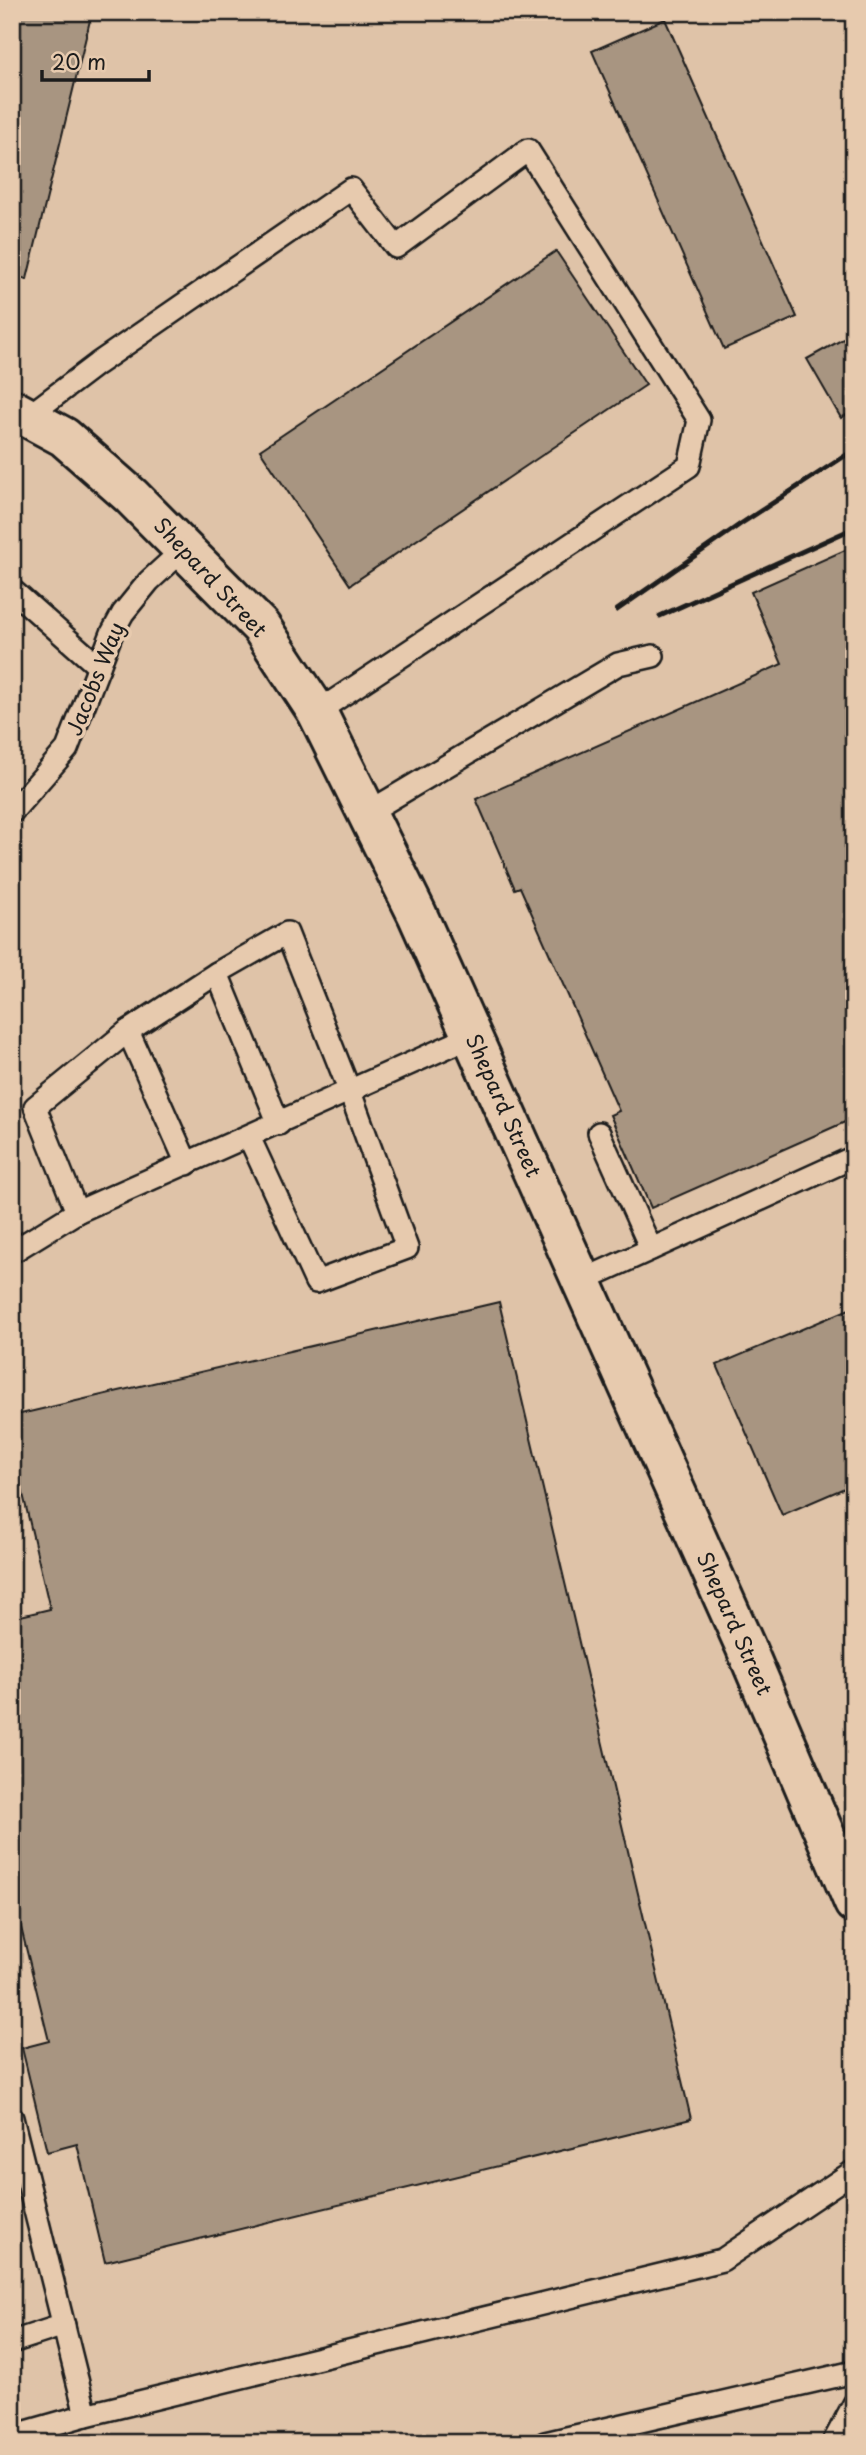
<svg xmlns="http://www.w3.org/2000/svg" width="866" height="2455" font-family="'Playpen Sans',sans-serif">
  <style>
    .building { fill: #a89581; stroke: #1c1c1c; stroke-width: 2 }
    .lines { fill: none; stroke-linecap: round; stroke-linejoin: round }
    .lane-casing { stroke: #1c1c1c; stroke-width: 26 }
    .street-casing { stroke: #1c1c1c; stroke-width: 44 }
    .lane { stroke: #e7caae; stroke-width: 21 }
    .street { stroke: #e7caae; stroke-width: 38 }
    .rail { stroke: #1c1c1c; stroke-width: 5 }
    .labels { text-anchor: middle; stroke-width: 7; stroke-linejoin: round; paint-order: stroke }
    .street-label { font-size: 21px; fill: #1c1c1c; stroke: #e7caae }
  </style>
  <rect width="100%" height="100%" fill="#dfc3a8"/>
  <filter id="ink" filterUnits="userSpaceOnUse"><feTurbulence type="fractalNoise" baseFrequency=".0143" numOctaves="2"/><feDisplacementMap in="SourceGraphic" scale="14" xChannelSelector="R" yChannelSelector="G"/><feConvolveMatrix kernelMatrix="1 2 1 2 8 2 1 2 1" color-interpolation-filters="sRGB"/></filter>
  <g filter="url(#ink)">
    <g class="building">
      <polygon points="12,12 92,12 27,279 12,276"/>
      <polygon points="665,19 797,317 724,349 592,51"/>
      <polygon points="556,251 646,385 350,585 260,450"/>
      <polygon points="854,333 854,410 841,418 807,359"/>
      <polygon points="854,546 854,1118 651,1208 610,1115 619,1111 520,887 515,889 476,799 782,664 751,592"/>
      <polygon points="499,1302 691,2119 105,2262 77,2144 47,2152 22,2048 49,2041 12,1891 12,1618 50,1609 12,1447 12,1416"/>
      <polygon points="854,1307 854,1484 782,1515 717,1365"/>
    </g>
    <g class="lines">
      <defs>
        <g id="lane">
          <polyline points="27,417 97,364 351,189 396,247 528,150 699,420 689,466 317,712"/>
          <polyline points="12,590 99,667"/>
          <polyline points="12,812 67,749 112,633 123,613 149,581 184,549"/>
          <polyline points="367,813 618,664 653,656"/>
          <polyline points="599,1133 651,1249"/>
          <polyline points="249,1137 316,1282 407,1248 350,1092 287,933 217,973 279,1124"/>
          <polyline points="187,1164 128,1031 217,973"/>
          <polyline points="77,1212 35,1107 128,1031"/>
          <polyline points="12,1252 77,1212 472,1036"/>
          <polyline points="581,1281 854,1157"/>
          <polyline points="12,2118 86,2415 722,2260 854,2171"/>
          <polyline points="12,2342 64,2325"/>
          <polyline points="12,2436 86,2415"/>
          <polyline points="545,2443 854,2372"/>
          <polyline points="833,2443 854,2404"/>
        </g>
        <polyline id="street" points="12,409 64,437 131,496 261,627 317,712 417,914 745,1646 854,1903"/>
      </defs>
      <use href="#lane" class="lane-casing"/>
      <use href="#street" class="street-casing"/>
      <use href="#lane" class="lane"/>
      <use href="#street" class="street"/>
      <g class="rail">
        <polyline points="617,610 742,523 854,450"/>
        <polyline points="660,616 854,528"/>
      </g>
    </g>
  </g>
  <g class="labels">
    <g class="street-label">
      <text transform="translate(210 578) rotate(47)" y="7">Shepard Street</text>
      <text transform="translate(96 679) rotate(-68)" y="7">Jacobs Way</text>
      <text transform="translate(503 1106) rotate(66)" y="7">Shepard Street</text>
      <text transform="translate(734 1624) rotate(66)" y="7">Shepard Street</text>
    </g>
  </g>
  <rect width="866" height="2455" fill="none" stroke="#e7caae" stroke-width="42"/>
  <rect x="21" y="21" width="824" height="2413" fill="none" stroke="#1c1c1c" stroke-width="2.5" filter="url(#ink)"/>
  <path d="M42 70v10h107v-10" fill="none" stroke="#1c1c1c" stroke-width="3.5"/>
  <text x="52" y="70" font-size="21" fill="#1c1c1c" stroke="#e7caae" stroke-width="5" paint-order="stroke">20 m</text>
</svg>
